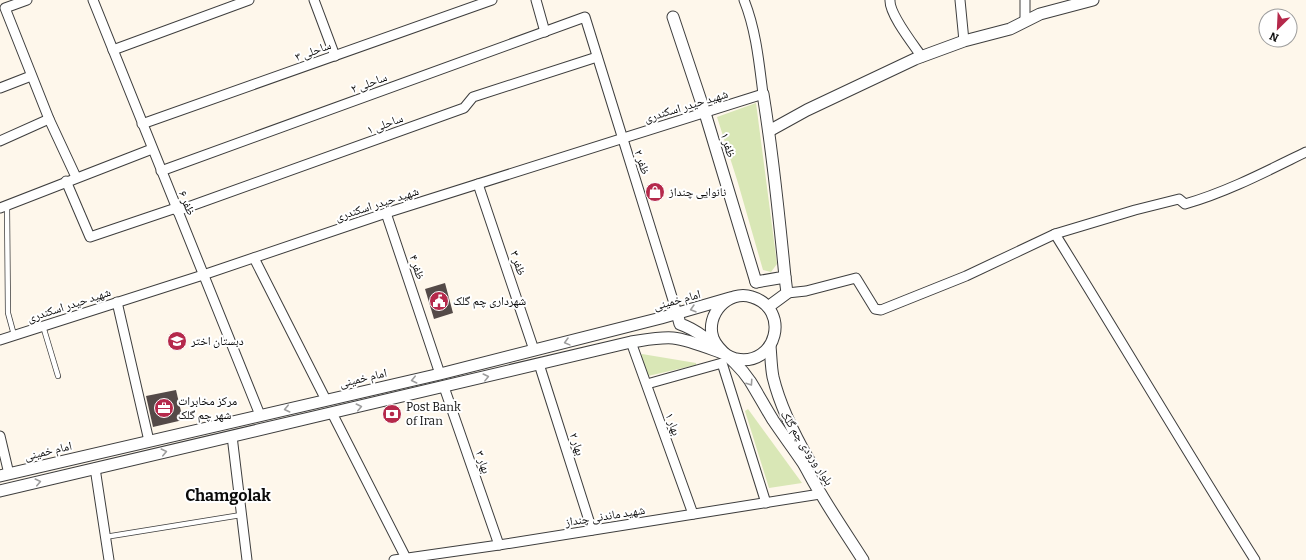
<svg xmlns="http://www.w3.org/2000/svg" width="1306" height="560" font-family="Bitter,'Noto Naskh Arabic',serif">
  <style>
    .green { fill: #d9e7b6 }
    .building { fill: #544a48 }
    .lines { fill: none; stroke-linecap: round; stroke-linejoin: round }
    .service-casing { stroke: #3e3e3e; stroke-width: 6 }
    .minor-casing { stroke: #3e3e3e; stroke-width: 11 }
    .tertiary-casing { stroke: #3e3e3e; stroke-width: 13 }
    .service { stroke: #fff; stroke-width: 4.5 }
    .minor { stroke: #fff; stroke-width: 9 }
    .tertiary { stroke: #fff; stroke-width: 11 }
    .oneway { stroke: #9d9d9d }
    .labels { text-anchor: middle; stroke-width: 4; stroke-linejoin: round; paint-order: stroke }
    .street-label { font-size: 12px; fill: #0b0b0b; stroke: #fff }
    .poi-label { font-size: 12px; fill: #0b0b0b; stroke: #fff; text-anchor: start }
    .district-label { font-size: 16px; font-weight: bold; fill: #0b0b0b; stroke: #fff }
  </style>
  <rect width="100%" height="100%" fill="#fef7eb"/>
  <g class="green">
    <polygon points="756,103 777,264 771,272 763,270 738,183 717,117"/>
    <polygon points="642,354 696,363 696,365 648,376 641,355"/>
    <polygon points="748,409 802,483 769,488 745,411"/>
  </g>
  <g class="building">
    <polygon points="445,283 453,313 434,319 425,289"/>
    <polygon points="176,390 183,420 153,427 146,396"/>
  </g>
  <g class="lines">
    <defs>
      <g id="service">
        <polyline points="7,206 8,313 14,335"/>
        <polyline points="43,326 58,376"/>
        <polyline points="105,537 241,515"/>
      </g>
      <g id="minor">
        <polyline points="27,0 5,8 49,119 76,177"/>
        <polyline points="93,0 260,415"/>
        <polyline points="314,0 335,56"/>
        <polyline points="536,0 545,32"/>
        <path d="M890,0C889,14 913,44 922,57"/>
        <polyline points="960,0 964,41"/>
        <polyline points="1025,0 1025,21"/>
        <polyline points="113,50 249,0"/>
        <polyline points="0,88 31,76"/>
        <polyline points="142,124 492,0"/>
        <polyline points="0,141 49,119"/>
        <polyline points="161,171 585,17 677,313"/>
        <polyline points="66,181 90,237 176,208"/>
        <polyline points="478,184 534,350"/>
        <polyline points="0,208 152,149"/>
        <polyline points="177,211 464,108 473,97 597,57"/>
        <polyline points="386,213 440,374"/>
        <path d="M1055,234C1122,342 1187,452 1255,560"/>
        <polyline points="254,258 326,400"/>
        <path d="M787,293L806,291L856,278L875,309L881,310L966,276L1055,234L1135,210L1179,199L1185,204C1227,192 1267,171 1306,152"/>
        <polyline points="117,302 149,441"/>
        <path d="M0,340L203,275L386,213L763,94C759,62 756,30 744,0"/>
        <polyline points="631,342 693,514"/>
        <polyline points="539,364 592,530"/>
        <polyline points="647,384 722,363 766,503"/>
        <polyline points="444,387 499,545"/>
        <polyline points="332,413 407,560"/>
        <polyline points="0,436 9,474"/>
        <polyline points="232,436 247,560"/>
        <polyline points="95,468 109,560"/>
        <polyline points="394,560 499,545 820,494"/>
      </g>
      <g id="tertiary">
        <polyline points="673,17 705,113 756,282"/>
        <polyline points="769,131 807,110 915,59 964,41 1010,29 1040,14 1093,0"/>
        <path d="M756,282L785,277C779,215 773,155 763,94"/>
        <polyline points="768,307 787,293 785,277"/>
        <path d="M677,313L680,324C689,327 697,332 704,337C714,344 723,356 736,359C777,367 791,309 752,297C728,289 705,315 713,338C717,349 727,355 735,363C740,368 746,375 750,381C758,394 765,407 773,420C783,435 793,448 803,463C809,473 814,484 821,494C834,516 849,538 863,560"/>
        <path d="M770,346C771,356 771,367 773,377C780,406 795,436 810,462"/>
        <polyline points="0,476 440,374 661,318 730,298"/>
        <path d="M0,491C210,441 421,392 631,342C645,340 659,337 673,338C690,340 708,348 725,354"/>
      </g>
    </defs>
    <use href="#service" class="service-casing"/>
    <use href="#minor" class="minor-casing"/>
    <use href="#tertiary" class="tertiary-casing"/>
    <use href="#service" class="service"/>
    <use href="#minor" class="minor"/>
    <use href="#tertiary" class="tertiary"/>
  </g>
  <defs><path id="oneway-chevron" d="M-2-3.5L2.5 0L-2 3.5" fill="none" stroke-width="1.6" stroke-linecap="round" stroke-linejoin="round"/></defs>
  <g class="oneway">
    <use href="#oneway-chevron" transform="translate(693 309) rotate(164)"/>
    <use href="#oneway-chevron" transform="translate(567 342) rotate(165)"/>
    <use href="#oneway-chevron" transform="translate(486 377) rotate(-14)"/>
    <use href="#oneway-chevron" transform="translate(414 380) rotate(167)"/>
    <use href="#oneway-chevron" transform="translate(750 383) rotate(56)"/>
    <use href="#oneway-chevron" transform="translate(359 407) rotate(-13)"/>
    <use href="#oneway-chevron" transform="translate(287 409) rotate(167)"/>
    <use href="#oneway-chevron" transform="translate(164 452) rotate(-13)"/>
    <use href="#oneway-chevron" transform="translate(38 482) rotate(-13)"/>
  </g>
  <defs>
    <symbol id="shop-disc" viewBox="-11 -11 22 22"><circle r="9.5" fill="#b5294b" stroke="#fff"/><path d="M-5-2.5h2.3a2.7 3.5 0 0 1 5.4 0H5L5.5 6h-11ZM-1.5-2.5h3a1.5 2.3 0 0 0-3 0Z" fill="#fff"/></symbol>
    <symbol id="civic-disc" viewBox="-11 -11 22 22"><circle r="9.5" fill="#b5294b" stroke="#fff"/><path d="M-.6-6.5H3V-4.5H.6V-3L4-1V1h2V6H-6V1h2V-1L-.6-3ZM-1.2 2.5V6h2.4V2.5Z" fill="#fff"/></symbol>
    <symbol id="school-disc" viewBox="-11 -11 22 22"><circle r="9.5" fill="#b5294b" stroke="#fff"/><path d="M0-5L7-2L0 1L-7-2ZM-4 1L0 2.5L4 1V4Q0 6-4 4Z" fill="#fff"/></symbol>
    <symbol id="office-disc" viewBox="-11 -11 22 22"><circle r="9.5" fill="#b5294b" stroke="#fff"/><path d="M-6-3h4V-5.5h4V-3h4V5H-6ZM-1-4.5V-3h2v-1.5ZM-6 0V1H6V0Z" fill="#fff"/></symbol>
    <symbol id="bank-disc" viewBox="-11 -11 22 22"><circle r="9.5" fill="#b5294b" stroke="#fff"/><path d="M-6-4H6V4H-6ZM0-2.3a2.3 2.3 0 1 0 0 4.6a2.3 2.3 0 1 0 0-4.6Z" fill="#fff"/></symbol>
  </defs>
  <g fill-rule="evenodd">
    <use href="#shop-disc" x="644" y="181" width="22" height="22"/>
    <use href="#civic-disc" x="428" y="290" width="22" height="22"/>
    <use href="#school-disc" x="166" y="330" width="22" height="22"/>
    <use href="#office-disc" x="153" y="397" width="22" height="22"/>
    <use href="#bank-disc" x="381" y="403" width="22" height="22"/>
  </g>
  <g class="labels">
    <g class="street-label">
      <text transform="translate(313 51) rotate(-20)" y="4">ساحلی ۳</text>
      <text transform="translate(369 83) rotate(-20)" y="4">ساحلی ۲</text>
      <text transform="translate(686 106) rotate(-17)" y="4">شهید حیدر اسکندری</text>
      <text transform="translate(385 124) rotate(-20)" y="4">ساحلی ۱</text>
      <text transform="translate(728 145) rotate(73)" y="4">ظفر ۱</text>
      <text transform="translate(642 162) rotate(72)" y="4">ظفر ۲</text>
      <text transform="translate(187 203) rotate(68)" y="4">ظفر ۶</text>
      <text transform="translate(377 204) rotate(-18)" y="4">شهید حیدر اسکندری</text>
      <text transform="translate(518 263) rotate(72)" y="4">ظفر ۳</text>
      <text transform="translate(417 267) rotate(72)" y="4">ظفر ۴</text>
      <text transform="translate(677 300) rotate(-15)" y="4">امام خمینی</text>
      <text transform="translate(69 305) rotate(-18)" y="4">شهید حیدر اسکندری</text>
      <text transform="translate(363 378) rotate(-13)" y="4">امام خمینی</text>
      <text transform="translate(673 424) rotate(70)" y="4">بهار ۱</text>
      <text transform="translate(577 444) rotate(72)" y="4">بهار ۲</text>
      <text transform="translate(807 448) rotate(57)" y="4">بلوار ورودی چم گلک</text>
      <text transform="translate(48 451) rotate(-13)" y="4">امام خمینی</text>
      <text transform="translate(483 462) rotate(71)" y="4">بهار ۳</text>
      <text transform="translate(605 516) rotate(-9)" y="4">شهید ماندنی چنداز</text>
    </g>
    <g class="poi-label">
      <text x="669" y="196">نانوایی چنداز</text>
      <text x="453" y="305">شهرداری چم گلک</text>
      <text x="191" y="345">دبستان اختر</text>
      <text x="178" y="405">مرکز مخابرات<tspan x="178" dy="14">شهر چم گلک</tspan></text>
      <text x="406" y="411">Post Bank<tspan x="406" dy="14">of Iran</tspan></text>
    </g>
    <g class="district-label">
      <text x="228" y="501">Chamgolak</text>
    </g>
  </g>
  <g transform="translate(1278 28) rotate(204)"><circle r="19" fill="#ffffff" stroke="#9d9d9d"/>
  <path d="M0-3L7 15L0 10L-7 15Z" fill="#b5294b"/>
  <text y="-6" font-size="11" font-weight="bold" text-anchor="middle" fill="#0b0b0b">N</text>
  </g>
</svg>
